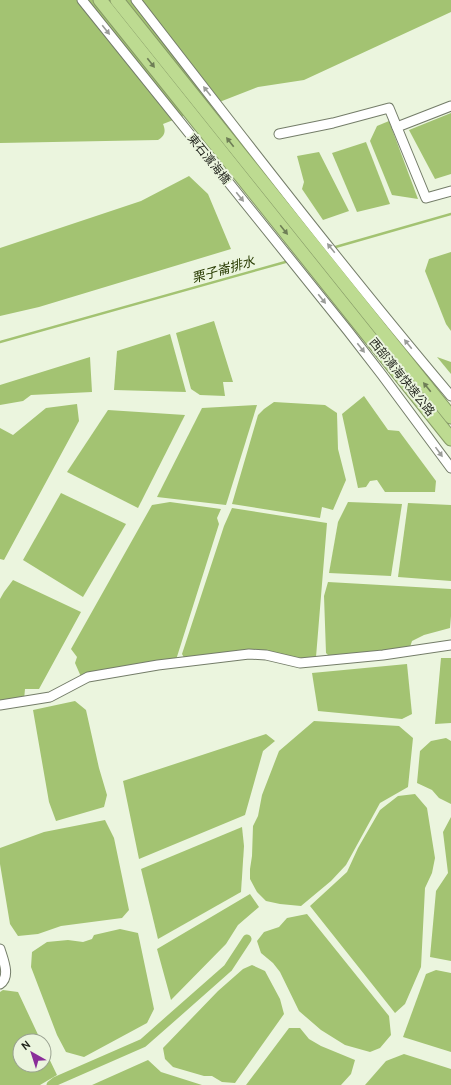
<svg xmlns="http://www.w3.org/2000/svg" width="451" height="1085" font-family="Cabin,'Noto Sans TC',sans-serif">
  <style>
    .water { fill: #a3c372 }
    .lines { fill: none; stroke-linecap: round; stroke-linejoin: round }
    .stream { stroke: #a3c372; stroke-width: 2.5 }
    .canal { stroke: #a3c372; stroke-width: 9 }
    .minor-casing { stroke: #747d69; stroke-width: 11 }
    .highway-casing { stroke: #869a67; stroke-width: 15 }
    .minor { stroke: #fff; stroke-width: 9 }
    .highway { stroke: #bddb91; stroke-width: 13 }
    .oneway { fill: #9a9c98 }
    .oneway2 { fill: #6e7e56 }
    .labels { text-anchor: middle; stroke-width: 4; stroke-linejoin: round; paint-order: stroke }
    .street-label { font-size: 12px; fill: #1f221a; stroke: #ebf5de }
    .water-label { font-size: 13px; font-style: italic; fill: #283b00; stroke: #ebf5de }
  </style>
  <rect width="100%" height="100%" fill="#ebf5de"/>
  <g class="water">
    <path d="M0,0H451V12L304,80L258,87L163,124C166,131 165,136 158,140L0,143Z"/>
    <polygon points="451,113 451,174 435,179 409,130"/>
    <polygon points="389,121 418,199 392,195 370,141 377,126"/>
    <polygon points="366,142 390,204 357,212 332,153"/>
    <polygon points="319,152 349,211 323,220 302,189 304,182 297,156"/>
    <polygon points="189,176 208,194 231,249 39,307 0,316 0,248 141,201"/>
    <polygon points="451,252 451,331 446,324 425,271 429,259"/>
    <polygon points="214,321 233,382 223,382 225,396 200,395 191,389 176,333"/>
    <polygon points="170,334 186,392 114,390 117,351"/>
    <polygon points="90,357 92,392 31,395 23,401 0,405 0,385"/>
    <polygon points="437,357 451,362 451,374"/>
    <polygon points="364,396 388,430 399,431 436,481 435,492 385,492 377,480 370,481 366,487 358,488 342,414"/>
    <polygon points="274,402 325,405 337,413 338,449 346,480 333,510 322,507 320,518 232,504 258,415 264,409"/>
    <polygon points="77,404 79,421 4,560 0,559 0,428 13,435 46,408"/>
    <polygon points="257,405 226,505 157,497 202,408"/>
    <polygon points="108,410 185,415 138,508 67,472"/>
    <polygon points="61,493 126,524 83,597 23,560"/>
    <polygon points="170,502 221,509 217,518 219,524 175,663 82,679 75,663 77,657 71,649 152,505"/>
    <polygon points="348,502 402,504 391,576 329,573 338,522"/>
    <polygon points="408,503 451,505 451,581 398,577"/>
    <polygon points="232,508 327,523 316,657 306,663 258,654 186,661 182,654 224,526"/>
    <polygon points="13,580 81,612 39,689 25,689 24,700 0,705 0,599 4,592"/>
    <polygon points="328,582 451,589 451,616 450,628 424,635 412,641 410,647 330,657 326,653 324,596"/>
    <polygon points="441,658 451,658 451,723 435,724"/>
    <polygon points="407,664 412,714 402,719 318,711 312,673"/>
    <polygon points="75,701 86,710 99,768 107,795 104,807 56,821 49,802 33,710"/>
    <polygon points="314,721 399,726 413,738 408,787 380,803 346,865 331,881 301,906 280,904 266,901 257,892 250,879 250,869 252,856 253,826 258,816 262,795 279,751"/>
    <polygon points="266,734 275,741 263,751 245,815 139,859 123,781"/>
    <polygon points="446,738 451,741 451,804 439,798 432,790 417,783 420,751 431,741"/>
    <polygon points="415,794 427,808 435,858 432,873 425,888 421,967 405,1004 395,1013 310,906 347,872 358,848 380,810 398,796"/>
    <polygon points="451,817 451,961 430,957 436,891 448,873 443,832"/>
    <polygon points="105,820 114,838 129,910 122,918 61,926 38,934 18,936 10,924 0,864 0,848 44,832"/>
    <polygon points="242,827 244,846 241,892 158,939 141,869"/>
    <polygon points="250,894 259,907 238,925 226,944 171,1000 157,949"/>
    <polygon points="307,914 389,1016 391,1035 380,1048 370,1052 345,1045 321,1030 299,1011 280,972 273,963 261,953 257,941 264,932 279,927 287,918"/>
    <polygon points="120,929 138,933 154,1009 147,1023 84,1057 66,1052 57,1035 31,967 32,952 47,942 68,940 83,942 92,939 94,935"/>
    <polygon points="252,965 265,971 280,999 284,1014 235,1083 222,1082 212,1076 204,1076 173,1067 165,1059 163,1048 218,991 243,969"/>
    <polygon points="436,970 451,973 451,1052 403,1037 426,974"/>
    <polygon points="3,990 18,992 41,1041 20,1041 20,1065 44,1065 44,1048 57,1075 40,1085 0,1085 0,992"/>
    <polygon points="289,1028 300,1028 309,1039 321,1046 355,1060 351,1074 341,1085 246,1085"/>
    <polygon points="404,1054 451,1069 451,1085 365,1085 386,1061"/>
    <polygon points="148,1060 161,1072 202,1085 92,1085"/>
  </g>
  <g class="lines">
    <g class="stream">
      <polyline points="332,248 451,214"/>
      <polyline points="0,342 289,261"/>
    </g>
    <polyline class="canal" points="51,1085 56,1081 143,1043 228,968 247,939"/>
    <defs>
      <g id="minor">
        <polyline points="82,0 348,331 382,375 451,468"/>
        <path d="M136,0C239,133 342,267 451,396"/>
        <polyline points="397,127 451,106"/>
        <polyline points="279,134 333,123 389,108 426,198 451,191"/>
        <polyline points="0,705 50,697 88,677 158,665 249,654 266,655 300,663 383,655 451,645"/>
        <path d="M0,949C3,959 11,977 0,984"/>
      </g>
      <g id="highway">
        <polyline points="100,0 451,439"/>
        <polyline points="117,0 451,417"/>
      </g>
    </defs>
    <use href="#minor" class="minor-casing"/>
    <use href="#highway" class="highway-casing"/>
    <use href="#minor" class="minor"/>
    <use href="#highway" class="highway"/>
  </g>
  <defs><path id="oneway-solid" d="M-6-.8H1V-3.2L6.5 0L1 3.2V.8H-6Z"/></defs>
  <g class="oneway">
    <use href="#oneway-solid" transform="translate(106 30) rotate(51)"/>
    <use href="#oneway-solid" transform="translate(207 91) rotate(-128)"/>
    <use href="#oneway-solid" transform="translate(240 197) rotate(51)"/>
    <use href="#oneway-solid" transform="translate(331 248) rotate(-129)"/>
    <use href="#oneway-solid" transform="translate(322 299) rotate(51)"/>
    <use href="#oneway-solid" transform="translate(408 344) rotate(-129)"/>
    <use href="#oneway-solid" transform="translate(361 348) rotate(52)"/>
    <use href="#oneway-solid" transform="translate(439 452) rotate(54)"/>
  </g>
  <g class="oneway2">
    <use href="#oneway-solid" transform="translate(151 63) rotate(52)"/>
    <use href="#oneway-solid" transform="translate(230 142) rotate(-128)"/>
    <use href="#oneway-solid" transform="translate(284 230) rotate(51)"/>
    <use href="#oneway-solid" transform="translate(427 387) rotate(-129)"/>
  </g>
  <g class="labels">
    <g class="street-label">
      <text transform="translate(209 159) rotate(51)" y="4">東石濱海橋</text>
      <text transform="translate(402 377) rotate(51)" y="4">西部濱海快速公路</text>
    </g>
    <g class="water-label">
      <text transform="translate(223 269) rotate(-16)" y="5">栗子崙排水</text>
    </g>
  </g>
  <g transform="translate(32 1053) rotate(321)"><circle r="19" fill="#ebf5de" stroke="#99a190"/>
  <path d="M0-3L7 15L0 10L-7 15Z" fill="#8a2e99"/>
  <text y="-6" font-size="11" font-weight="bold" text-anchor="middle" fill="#1f221a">N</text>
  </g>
</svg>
